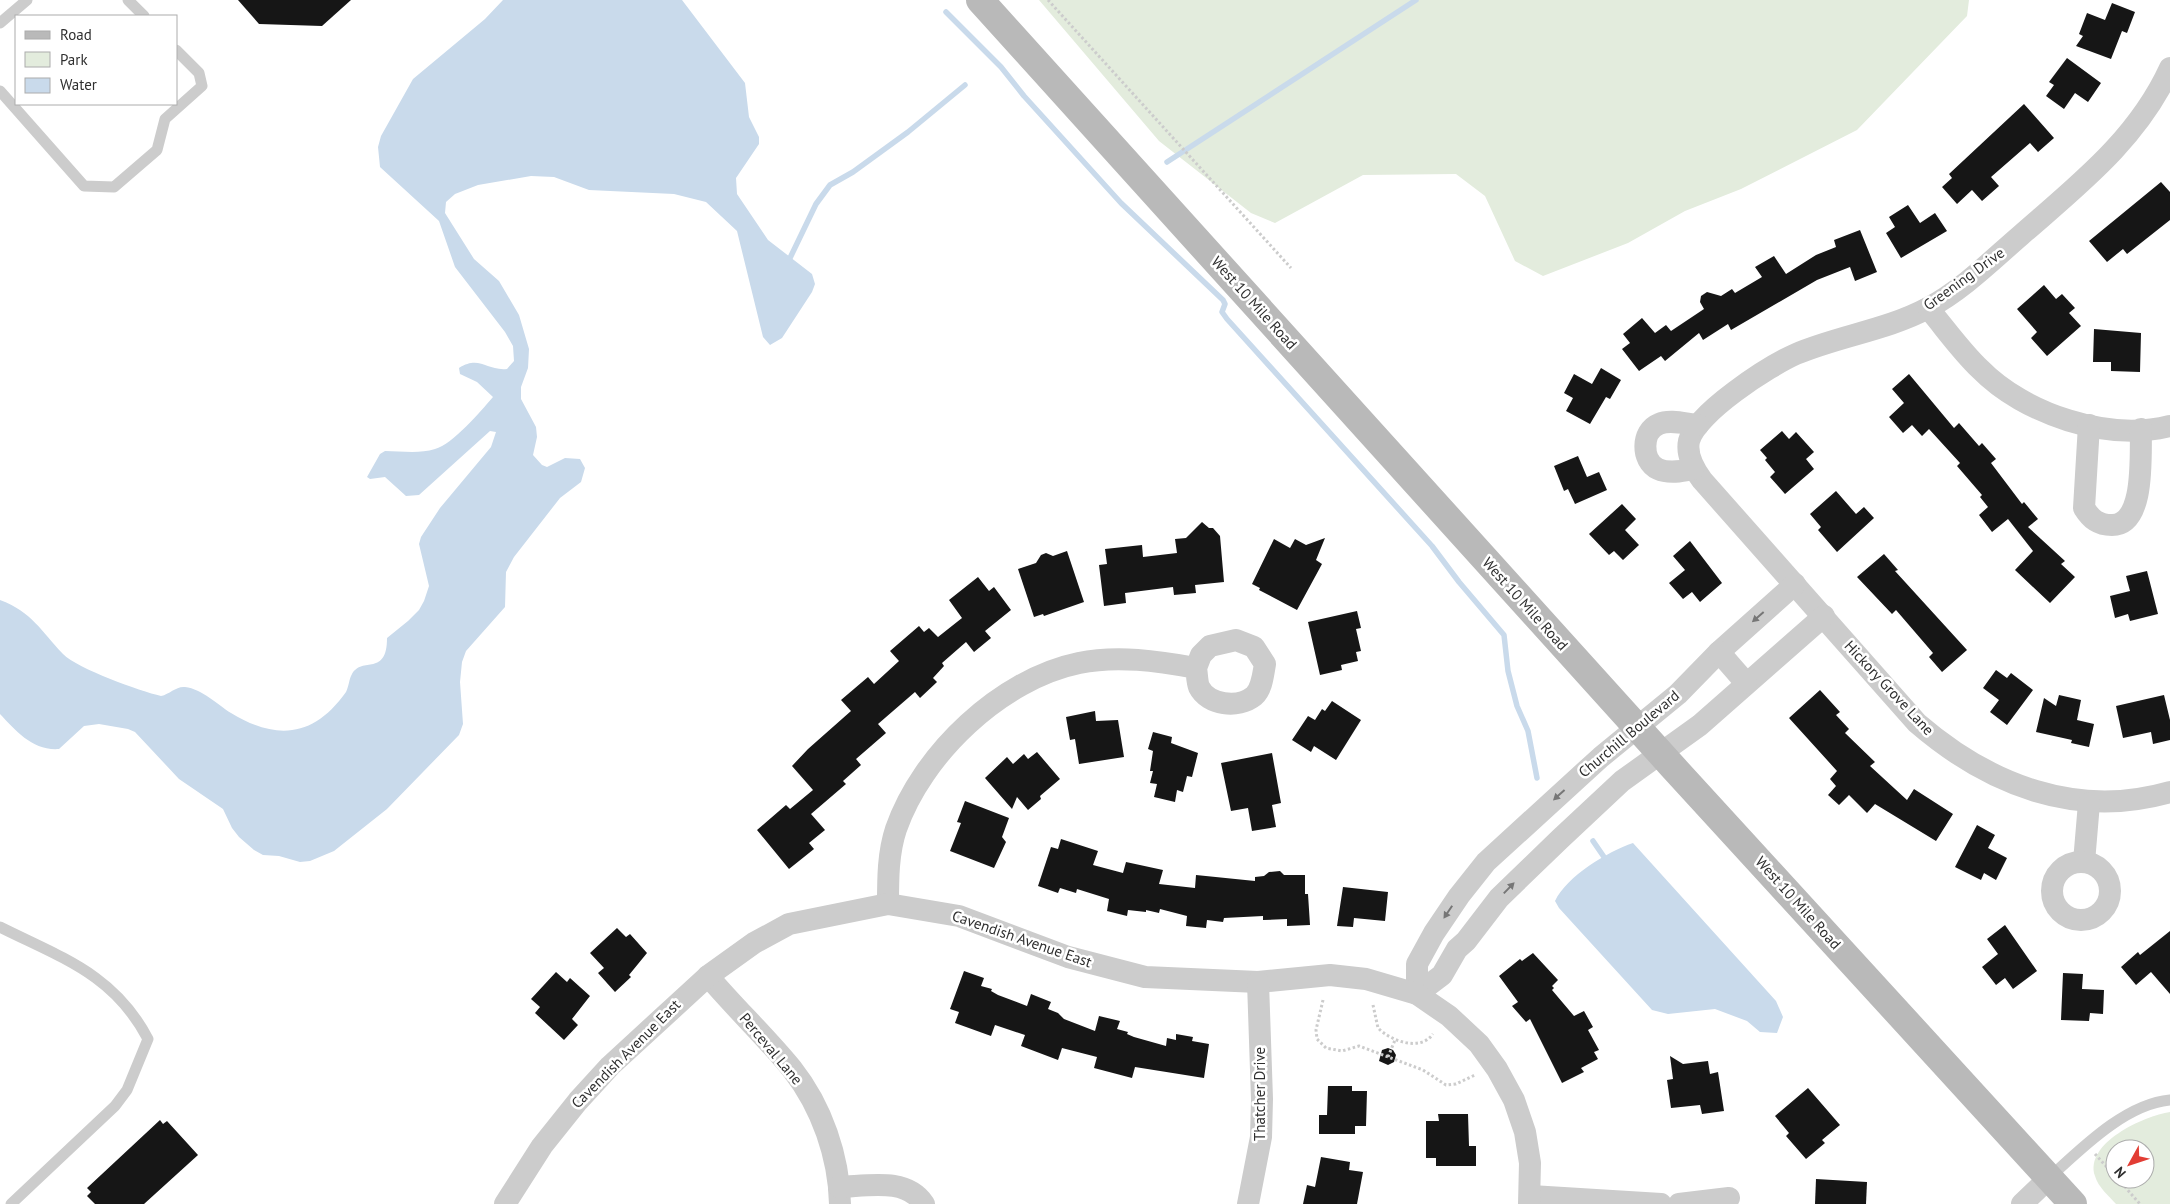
<svg xmlns="http://www.w3.org/2000/svg" width="2170" height="1204" font-family="'PT Sans',sans-serif">
  <style>
    .green { fill: #e3ecdd; fill-rule: evenodd }
    .water { fill: #c9daeb }
    .lines { fill: none; stroke-linecap: round; stroke-linejoin: round }
    .stream { stroke: #c9daeb; stroke-width: 5.5 }
    .building { fill: #161616 }
    .path { stroke: #ccc; stroke-width: 3; stroke-dasharray: 2.5 2.5; stroke-linecap: butt }
    .lane { stroke: #ccc; stroke-width: 11 }
    .street { stroke: #ccc; stroke-width: 22 }
    .secondary { stroke: #b9b9b9; stroke-width: 28 }
    .oneway { fill: #767676 }
    .labels { text-anchor: middle; stroke-width: 5; stroke-linejoin: round; paint-order: stroke }
    .street-label { font-size: 15px; fill: #2f2f2f; stroke: #fff }
  </style>
  <rect width="100%" height="100%" fill="#fff"/>
  <g class="green">
    <polygon points="1039,0 1969,0 1967,16 1857,130 1741,189 1685,211 1628,243 1543,276 1515,261 1485,196 1456,174 1363,175 1275,223 1251,213 1159,141"/>
    <path d="M2170,1112V1204H2116C2109,1196 2098,1187 2095,1176C2084,1143 2144,1116 2170,1112ZM2115,1149H2145V1179H2115Z"/>
  </g>
  <g class="water">
    <path d="M503,0H682L745,83L749,117L759,137V144L736,178L737,194L768,240L812,274L815,284L812,292L782,338L770,345L763,337L737,231L706,202L674,194L589,190L554,177L531,176L478,185L455,194L446,202L445,213L474,259L499,281L519,315L529,349L528,368L521,387V399L536,427L537,437L533,455L542,465L547,467L565,458L580,459L585,468L581,482L560,498L514,557L506,572L505,607L466,651L462,662L460,682L463,724L459,735L387,809L334,851L310,861L300,862L279,856L263,855L254,850L239,837L232,828L223,809L179,779L135,732L128,729L99,724L84,726L59,749C33,751 16,731 0,714V600C32,612 41,631 63,654C78,669 140,691 161,696C170,694 176,686 185,687C202,689 218,705 231,713C277,741 314,737 346,692C349,686 349,679 352,674C362,656 387,677 387,638L408,621L419,610L424,601L429,586L419,544L421,537L440,508L491,447L496,432L490,431L419,495L406,496L385,477L370,479L367,477L380,454L385,451C401,451 419,454 435,449C453,444 480,412 493,397L477,382L460,374L459,368C480,355 486,371 507,369L514,361L513,346L505,332L455,267L439,221L380,167L378,147L381,136L413,79L485,19Z"/>
    <path d="M1633,843L1776,1001L1783,1017L1777,1033L1760,1032L1747,1021L1715,1009L1668,1014L1652,1010L1559,908L1555,901C1567,876 1607,852 1633,843Z"/>
  </g>
  <g class="lines">
    <g class="stream">
      <polyline points="946,12 1001,67 1024,96 1121,203 1223,300 1225,304 1222,312 1227,319 1432,546 1459,582 1504,635 1508,671 1517,706 1528,731 1537,778"/>
      <polyline points="1167,162 1416,0"/>
      <polyline points="790,258 816,204 830,185 853,172 908,132 965,85"/>
      <polyline points="1593,841 1604,857"/>
    </g>
  </g>
  <g class="building">
    <polygon points="238,0 351,0 322,26 259,24"/>
    <polygon points="2112,3 2135,12 2127,33 2122,31 2111,59 2076,46 2083,36 2079,34 2087,13 2105,20"/>
    <polygon points="2067,58 2101,83 2088,102 2075,93 2064,109 2046,96 2054,85 2049,82"/>
    <polygon points="2024,104 2054,138 2038,152 2030,143 1991,177 1999,186 1982,201 1972,190 1957,204 1942,187 1952,178 1949,174"/>
    <polygon points="2161,182 2170,192 2170,220 2127,254 2123,249 2107,262 2089,241"/>
    <polygon points="1908,205 1920,223 1935,213 1947,231 1901,258 1886,233 1895,227 1889,217"/>
    <polygon points="1860,230 1877,272 1855,281 1850,267 1817,280 1731,330 1728,324 1703,340 1699,333 1665,361 1661,356 1639,371 1622,349 1630,343 1623,334 1642,318 1655,333 1666,325 1671,331 1704,309 1700,302 1701,296 1707,292 1721,296 1732,289 1735,293 1762,277 1755,267 1774,256 1786,274 1816,255 1836,247 1834,240"/>
    <polygon points="2044,285 2056,299 2062,294 2075,308 2069,313 2081,326 2047,356 2031,338 2037,332 2017,309"/>
    <polygon points="2094,329 2141,333 2140,372 2111,371 2111,362 2093,362"/>
    <polygon points="1601,368 1621,380 1610,399 1606,397 1590,424 1566,411 1573,398 1564,393 1574,374 1592,384"/>
    <polygon points="1909,374 1954,428 1959,423 1979,446 1982,443 1996,459 1991,463 2022,504 2024,502 2038,519 2028,527 2065,561 2061,564 2075,577 2050,603 2015,570 2033,551 2008,519 1992,532 1979,515 1988,507 1980,497 1982,495 1957,466 1960,463 1929,429 1922,436 1912,425 1903,433 1889,417 1904,403 1892,389"/>
    <polygon points="1782,431 1789,439 1796,432 1814,452 1806,459 1814,469 1785,494 1770,477 1775,472 1765,460 1767,458 1760,450"/>
    <polygon points="1578,456 1587,477 1599,472 1607,490 1575,504 1568,489 1564,491 1554,466"/>
    <polygon points="1836,491 1856,514 1864,507 1874,518 1837,552 1818,530 1821,527 1810,514"/>
    <polygon points="1622,504 1636,519 1625,530 1639,545 1623,560 1614,551 1609,555 1589,534"/>
    <polygon points="1202,522 1209,528 1213,528 1220,536 1224,582 1195,585 1196,593 1174,595 1173,587 1125,593 1126,603 1104,606 1099,565 1107,564 1105,549 1142,545 1143,557 1177,553 1175,539 1186,538"/>
    <polygon points="1325,538 1316,560 1322,564 1297,610 1259,590 1260,588 1252,584 1274,539 1290,548 1295,539 1306,545"/>
    <polygon points="1690,541 1722,583 1700,602 1692,592 1683,599 1669,583 1685,570 1673,556"/>
    <polygon points="1067,551 1084,602 1044,616 1043,614 1034,617 1018,569 1036,563 1041,555 1046,553 1053,556"/>
    <polygon points="1884,554 1898,570 1895,571 1967,650 1942,672 1929,657 1933,653 1896,610 1892,614 1857,577"/>
    <polygon points="2147,571 2158,614 2130,621 2128,614 2115,618 2110,596 2130,591 2126,576"/>
    <polygon points="978,577 989,591 994,587 1011,610 985,631 991,638 974,652 966,642 942,663 944,666 933,678 937,682 920,698 915,692 878,724 886,733 856,759 861,765 843,781 846,784 811,814 825,830 809,843 814,849 789,869 757,830 786,805 790,809 813,790 792,766 808,749 851,711 841,700 868,677 874,684 899,661 890,651 919,626 924,632 929,628 938,637 962,618 949,600"/>
    <polygon points="1357,611 1361,628 1356,629 1361,651 1356,652 1358,661 1341,665 1342,670 1320,675 1308,622"/>
    <polygon points="1996,670 2007,678 2011,673 2033,690 2007,725 1990,712 1999,700 1983,688"/>
    <polygon points="1820,690 1840,712 1836,715 1849,729 1845,733 1875,762 1870,766 1907,800 1914,789 1953,814 1936,841 1875,804 1867,813 1849,795 1839,805 1828,795 1836,786 1830,779 1837,771 1789,718"/>
    <polygon points="2059,695 2081,700 2077,720 2094,724 2089,747 2071,743 2072,740 2036,732 2044,698 2056,706"/>
    <polygon points="2164,695 2170,720 2170,740 2153,744 2151,732 2123,738 2116,706"/>
    <polygon points="1332,701 1361,720 1336,760 1314,746 1311,752 1292,740 1308,716 1315,720 1322,709 1325,711"/>
    <polygon points="1095,711 1096,721 1118,720 1124,757 1079,764 1075,739 1070,740 1066,717"/>
    <polygon points="1153,732 1172,737 1171,743 1198,753 1192,777 1187,776 1183,792 1177,790 1175,802 1154,797 1157,784 1150,783 1153,771 1150,771 1153,751 1148,749"/>
    <polygon points="1037,752 1060,779 1040,796 1041,799 1028,810 1017,797 1012,809 985,778 1007,757 1013,764 1024,754 1028,759"/>
    <polygon points="1272,753 1281,803 1272,805 1276,827 1252,831 1248,808 1231,811 1221,763"/>
    <polygon points="965,801 1009,818 1002,837 1006,842 994,868 950,851 961,823 957,822"/>
    <polygon points="1977,825 1995,835 1988,848 2007,858 1996,880 1984,873 1981,880 1955,867"/>
    <polygon points="1061,839 1098,851 1093,865 1123,873 1126,862 1163,870 1159,884 1195,888 1196,875 1255,881 1255,877 1264,876 1269,872 1280,871 1284,875 1305,875 1305,894 1308,894 1310,925 1287,926 1287,919 1263,920 1263,916 1224,918 1223,922 1207,920 1206,928 1186,926 1187,916 1160,909 1159,913 1146,910 1146,912 1128,910 1127,916 1107,911 1109,899 1077,889 1076,893 1060,888 1058,893 1038,886 1051,847 1058,849"/>
    <polygon points="1343,887 1388,892 1385,921 1354,918 1353,927 1337,926"/>
    <polygon points="2005,925 2037,971 2013,989 2005,978 1996,985 1982,967 1998,954 1987,939"/>
    <polygon points="617,928 626,937 630,934 647,953 629,975 631,977 615,992 598,973 604,968 590,953"/>
    <polygon points="2170,931 2170,994 2151,972 2136,985 2121,967 2138,952 2140,955"/>
    <polygon points="1533,953 1558,980 1552,986 1554,988 1552,990 1574,1016 1584,1011 1593,1027 1588,1030 1599,1050 1594,1052 1598,1059 1581,1068 1584,1072 1562,1083 1530,1019 1526,1022 1512,1006 1518,1002 1499,976 1520,959 1522,961"/>
    <polygon points="964,971 984,978 981,986 992,989 991,991 998,995 1027,1006 1031,994 1051,1002 1048,1009 1058,1013 1064,1019 1095,1031 1099,1016 1120,1021 1117,1029 1128,1032 1127,1034 1134,1037 1166,1046 1167,1038 1176,1040 1176,1034 1193,1037 1192,1041 1209,1044 1204,1078 1135,1067 1132,1078 1094,1068 1097,1057 1062,1048 1058,1060 1021,1046 1025,1035 995,1025 991,1036 955,1023 959,1012 950,1009"/>
    <polygon points="556,972 567,982 570,978 590,996 572,1019 578,1025 564,1040 535,1013 540,1007 531,999"/>
    <polygon points="2063,973 2083,974 2082,989 2104,990 2103,1014 2090,1013 2089,1021 2061,1020"/>
    <polygon points="1388,1048 1393,1050 1396,1055 1394,1062 1388,1065 1379,1061 1382,1050"/>
    <polygon points="1670,1056 1683,1064 1708,1061 1710,1074 1718,1072 1724,1111 1702,1114 1700,1105 1671,1108 1667,1080 1673,1079"/>
    <polygon points="1328,1086 1352,1086 1352,1091 1367,1091 1366,1126 1355,1126 1355,1134 1319,1134 1319,1115 1327,1115"/>
    <polygon points="1808,1088 1840,1125 1822,1140 1825,1143 1806,1159 1786,1136 1789,1133 1775,1116"/>
    <polygon points="1438,1114 1468,1114 1469,1146 1476,1146 1476,1166 1436,1166 1436,1158 1426,1158 1426,1121 1439,1121"/>
    <polygon points="160,1120 163,1124 167,1121 198,1155 144,1204 95,1204 87,1196 91,1192 87,1188"/>
    <polygon points="1321,1157 1350,1162 1349,1170 1363,1172 1357,1204 1303,1204 1307,1185 1315,1187"/>
    <polygon points="1816,1179 1867,1182 1866,1204 1815,1204"/>
  </g>
  <g class="lines">
    <g class="path">
      <polyline points="1048,0 1291,268"/>
      <polyline points="1323,1000 1316,1030 1317,1039 1326,1048 1342,1051 1359,1046 1423,1070 1446,1085 1456,1084 1475,1075"/>
      <path d="M1373,1005L1378,1028C1391,1041 1420,1052 1433,1034"/>
      <polyline points="1388,1057 1395,1040"/>
      <polyline points="2095,1154 2115,1176"/>
      <polyline points="2118,1179 2140,1204"/>
    </g>
    <g class="lane">
      <polyline points="128,0 144,16"/>
      <polyline points="0,23 27,0"/>
      <polyline points="0,91 84,186 114,187 157,150 165,119 202,86 199,73 176,50"/>
      <path d="M0,927C62,958 114,974 148,1039L127,1090L115,1106L11,1204"/>
      <path d="M2049,1178C2081,1149 2125,1104 2170,1100"/>
    </g>
    <g class="street">
      <path d="M2170,68C2137,140 2078,185 2020,236C1991,261 1962,290 1928,308C1887,330 1838,336 1796,354C1769,366 1696,413 1689,441C1686,455 1694,469 1702,480L1917,723C1989,785 2076,819 2170,792"/>
      <path d="M1928,308C1945,328 1961,351 1980,369C2024,414 2108,442 2170,426"/>
      <path d="M2089,425L2084,508C2091,519 2098,525 2112,525C2146,525 2140,453 2141,429"/>
      <path d="M1693,469C1683,471 1669,474 1658,469C1641,461 1641,431 1659,424C1670,419 1686,424 1698,425"/>
      <polyline points="1795,584 1719,652 1678,694 1601,757 1486,862 1459,896 1434,933 1417,964 1417,994 1442,975 1457,949 1466,941 1499,898 1560,839 1622,781 1700,725 1824,616"/>
      <polyline points="1719,652 1746,683"/>
      <polyline points="2084,862 2089,803"/>
      <circle cx="2081" cy="891" r="29"/>
      <path d="M888,904C888,879 888,853 896,829C922,754 1001,679 1079,663C1117,655 1158,661 1196,668C1197,673 1197,682 1199,687C1208,705 1238,709 1254,696C1262,689 1263,675 1265,664L1254,647L1236,640L1210,646L1201,655L1196,668"/>
      <path d="M708,976C735,1008 766,1037 792,1069C822,1107 839,1157 840,1204"/>
      <path d="M839,1187C868,1186 906,1177 924,1204"/>
      <polyline points="1531,1196 1661,1204"/>
      <polyline points="505,1204 542,1146 578,1101 610,1066 708,976 754,943 789,924 888,904 959,916 1068,957 1145,977 1258,982 1330,975 1366,979 1417,994 1449,1016 1479,1044 1497,1069 1514,1100 1525,1132 1530,1163 1529,1204"/>
      <polyline points="1248,1204 1261,1137 1262,1099 1258,982"/>
      <polyline points="1679,1204 1729,1198"/>
      <polyline points="2022,1204 2049,1178"/>
    </g>
    <polyline class="secondary" points="980,0 1672,766 2073,1204"/>
  </g>
  <defs><path id="oneway-solid" d="M-6-.8H1V-3.2L6.5 0L1 3.2V.8H-6Z" transform="scale(1.25)"/></defs>
  <g class="oneway">
    <use href="#oneway-solid" transform="translate(1758 617) rotate(139)"/>
    <use href="#oneway-solid" transform="translate(1559 795) rotate(138)"/>
    <use href="#oneway-solid" transform="translate(1509 888) rotate(-46)"/>
    <use href="#oneway-solid" transform="translate(1448 912) rotate(124)"/>
  </g>
  <g class="labels">
    <g class="street-label">
      <text transform="translate(1964 279) rotate(-36)" y="5">Greening Drive</text>
      <text transform="translate(1254 303) rotate(48)" y="5">West 10 Mile Road</text>
      <text transform="translate(1525 604) rotate(48)" y="5">West 10 Mile Road</text>
      <text transform="translate(1889 688) rotate(47)" y="5">Hickory Grove Lane</text>
      <text transform="translate(1629 734) rotate(-40)" y="5">Churchill Boulevard</text>
      <text transform="translate(1798 903) rotate(48)" y="5">West 10 Mile Road</text>
      <text transform="translate(1022 939) rotate(19)" y="5">Cavendish Avenue East</text>
      <text transform="translate(771 1049) rotate(50)" y="5">Perceval Lane</text>
      <text transform="translate(626 1054) rotate(-45)" y="5">Cavendish Avenue East</text>
      <text transform="translate(1260 1094) rotate(-90)" y="5">Thatcher Drive</text>
    </g>
  </g>
  <rect x="15" y="15" width="162" height="90" fill="#ffffff" stroke="#acacac"/>
  <rect x="25" y="31" width="25" height="8" fill="#b9b9b9" stroke="#acacac"/>
  <text x="60" y="40" font-size="15" fill="#2f2f2f">Road</text>
  <rect x="25" y="52" width="25" height="15" fill="#e3ecdd" stroke="#acacac"/>
  <text x="60" y="65" font-size="15" fill="#2f2f2f">Park</text>
  <rect x="25" y="78" width="25" height="15" fill="#c9daeb" stroke="#acacac"/>
  <text x="60" y="90" font-size="15" fill="#2f2f2f">Water</text>
  <g transform="translate(2130 1164) rotate(230)"><circle r="24" fill="#ffffff" stroke="#acacac"/>
  <path d="M0-4L9 19L0 12L-9 19Z" fill="#e23d34"/>
  <text y="-8" font-size="14" font-weight="bold" text-anchor="middle" fill="#2f2f2f">N</text>
  </g>
</svg>
